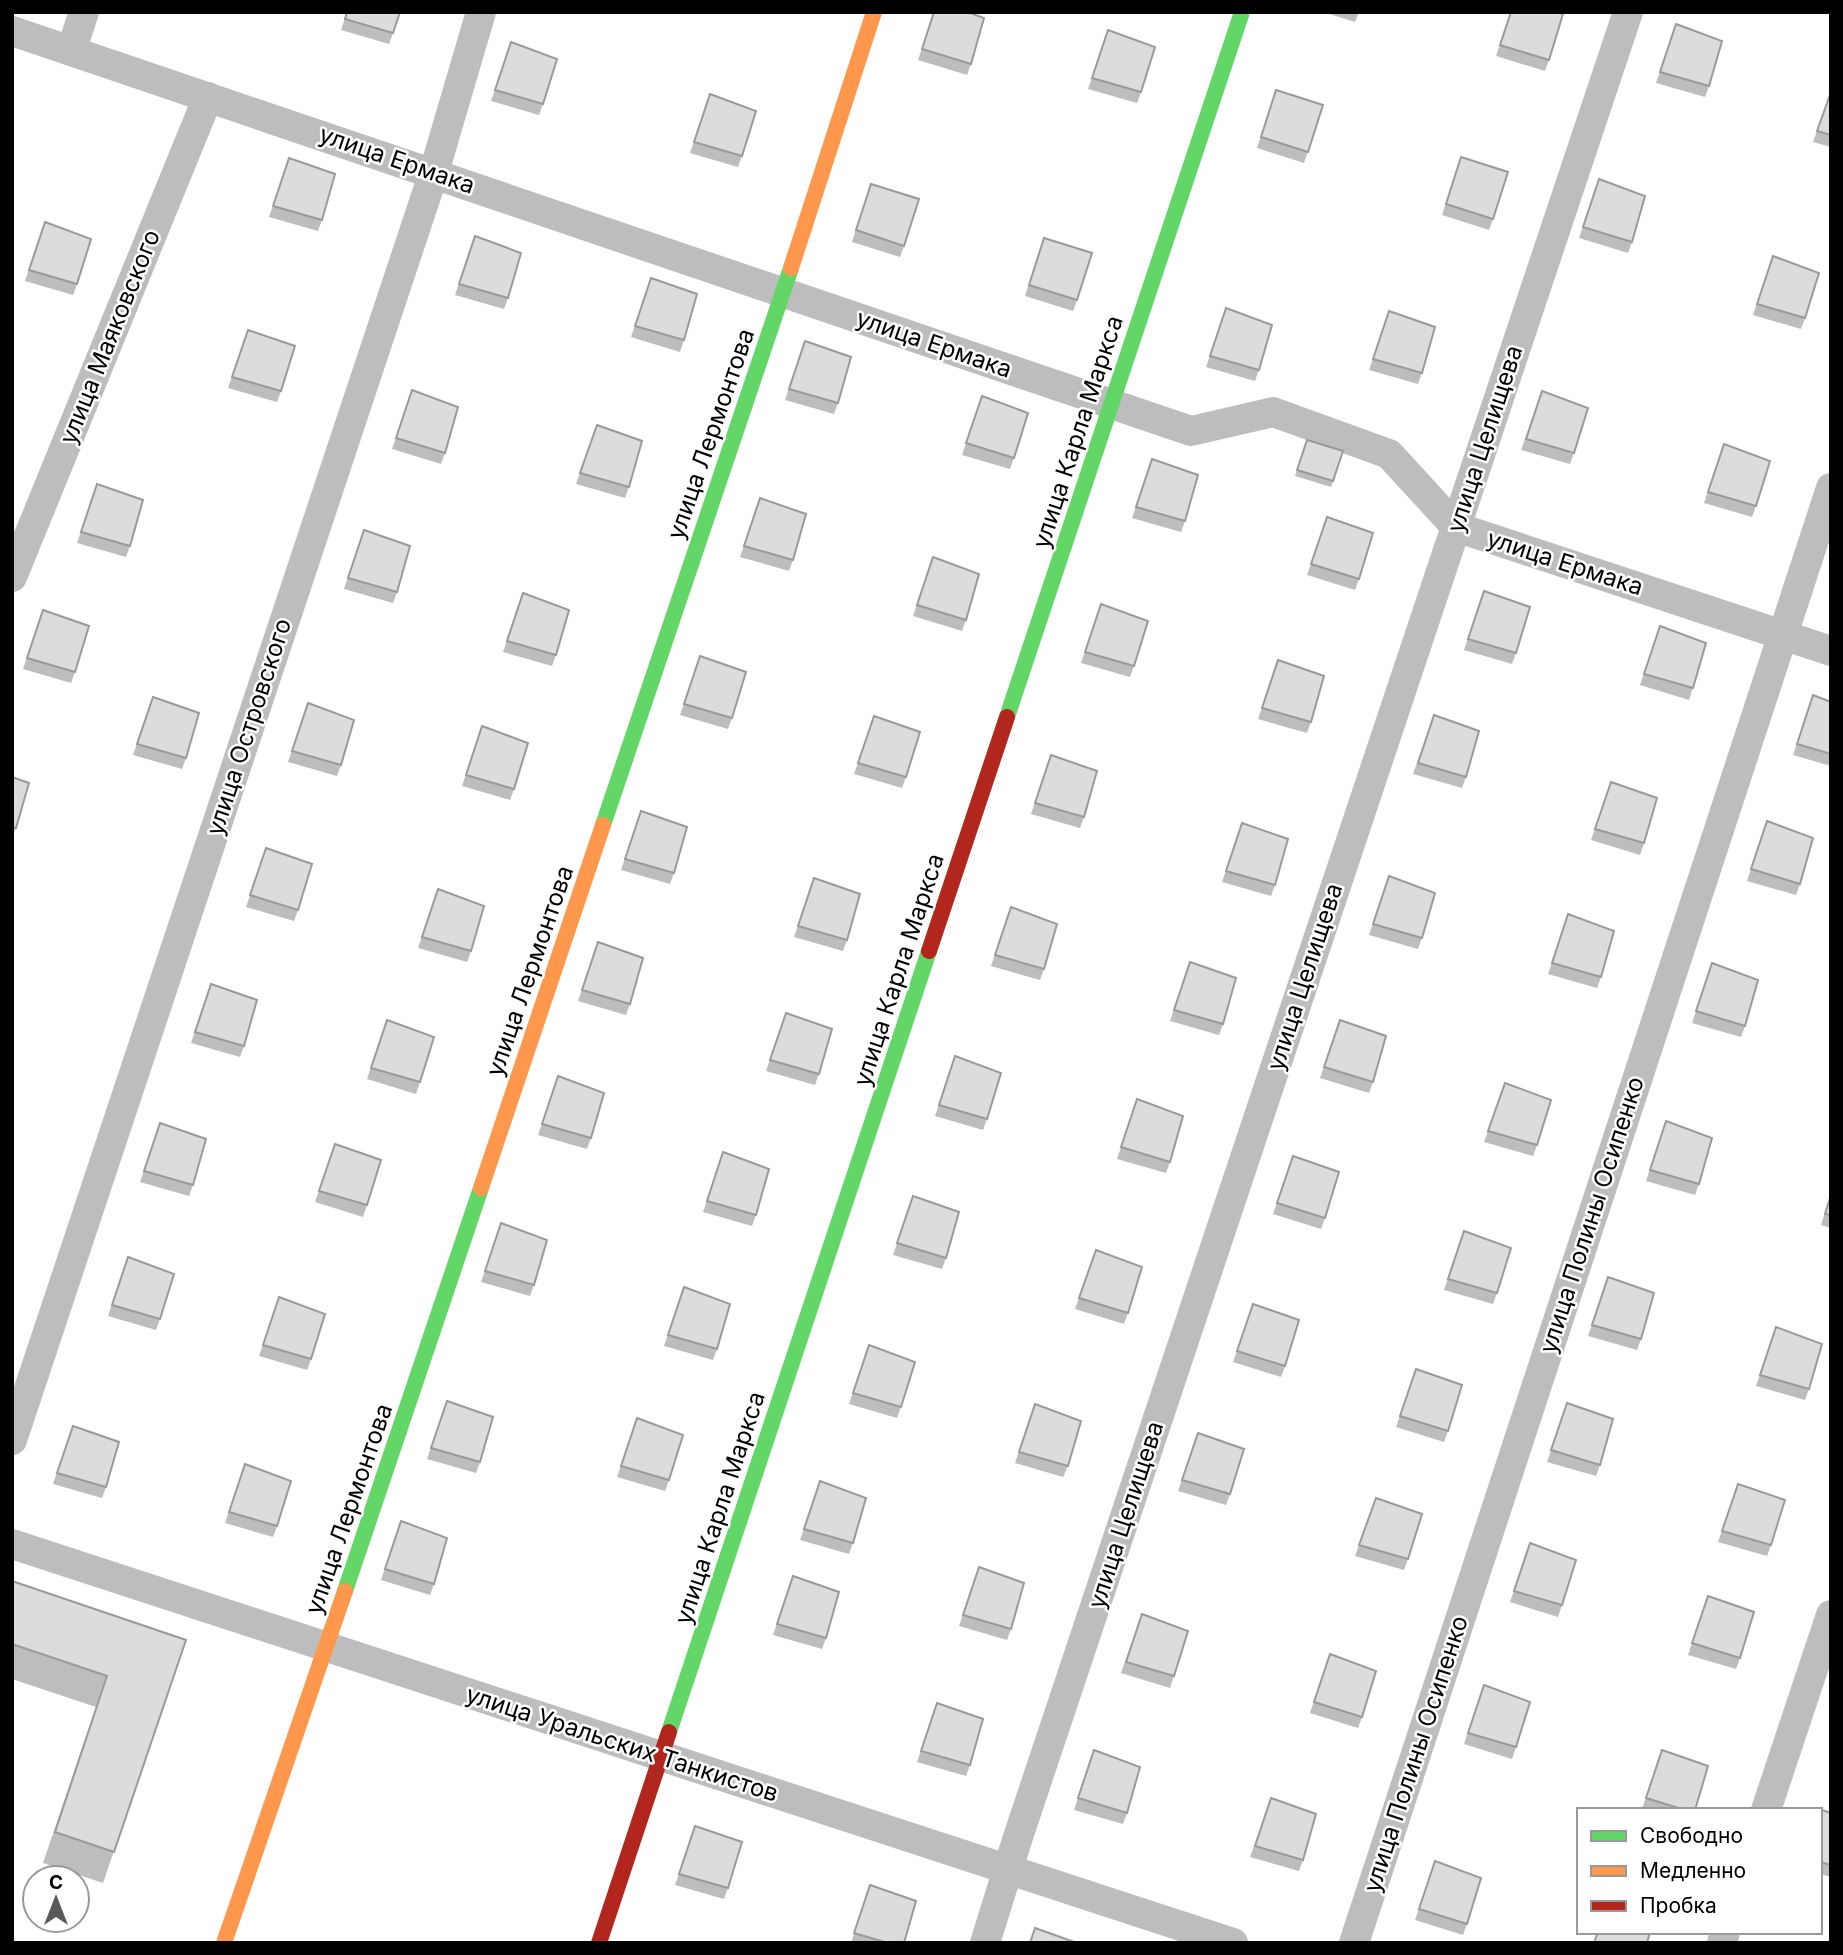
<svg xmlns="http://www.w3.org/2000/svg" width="1843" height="1955" font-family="Inter,sans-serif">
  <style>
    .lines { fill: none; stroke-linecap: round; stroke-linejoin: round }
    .street { stroke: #bdbdbd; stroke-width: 30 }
    .fast { stroke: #63d668; stroke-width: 16 }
    .slow { stroke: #ff974d; stroke-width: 16 }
    .jam { stroke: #b3261e; stroke-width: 16 }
    .wall { fill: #bdbdbd }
    .building { fill: #dcdcdc; stroke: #9a9a9a; stroke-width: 2 }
    .labels { text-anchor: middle; stroke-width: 5; stroke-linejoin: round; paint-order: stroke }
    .street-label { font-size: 24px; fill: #000; stroke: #fff }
  </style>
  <rect width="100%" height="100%" fill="#fff"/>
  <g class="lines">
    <g class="street">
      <polyline points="12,31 1191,431 1273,412 1389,454 1456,527 1831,651"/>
      <polyline points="71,51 84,12"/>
      <polyline points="12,577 208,97"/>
      <polyline points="12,1440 434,172 481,12"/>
      <polyline points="12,1544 1233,1943"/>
      <polyline points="1766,1810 1831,1615"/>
      <polyline points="985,1943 1018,1837 1628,12"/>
      <polyline points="1354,1943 1831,488"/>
      <polyline points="1722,1943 1725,1932"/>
    </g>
    <g class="fast">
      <polyline points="1007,717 1242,12"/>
      <polyline points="603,825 791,268"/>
      <polyline points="345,1591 481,1188"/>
      <polyline points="669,1732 929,951"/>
    </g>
    <g class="slow">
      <polyline points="791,268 874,12"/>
      <polyline points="481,1188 603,825"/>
      <polyline points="224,1943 345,1591"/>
    </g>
    <g class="jam">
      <polyline points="929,951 1007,717"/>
      <polyline points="599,1943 669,1732"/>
    </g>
  </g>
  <g class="wall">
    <polygon points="347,12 393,33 389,44 341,30"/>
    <polygon points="934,12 971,64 967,75 918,60"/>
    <polygon points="1323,12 1359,12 1355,22"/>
    <polygon points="1511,12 1549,60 1545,71 1496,56"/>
    <polygon points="1676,24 1709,86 1705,97 1656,83"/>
    <polygon points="1108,30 1141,92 1137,103 1088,89"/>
    <polygon points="511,42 543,104 539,115 491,101"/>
    <polygon points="1831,91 1831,147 1813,142"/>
    <polygon points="710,94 742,156 738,167 690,153"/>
    <polygon points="1272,101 1323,105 1304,163 1257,148"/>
    <polygon points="289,158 322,220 318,231 269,217"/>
    <polygon points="1457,168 1493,219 1489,230 1442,215"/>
    <polygon points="1599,179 1632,242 1628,253 1579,238"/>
    <polygon points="867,195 904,246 900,257 852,242"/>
    <polygon points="45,222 77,284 73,295 25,281"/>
    <polygon points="475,236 508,298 504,309 455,295"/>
    <polygon points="1040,249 1077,300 1073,311 1025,296"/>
    <polygon points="1773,256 1805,318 1801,329 1753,315"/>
    <polygon points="651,278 684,340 680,352 631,337"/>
    <polygon points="1226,308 1259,370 1255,381 1206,367"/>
    <polygon points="1389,311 1422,373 1418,384 1369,370"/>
    <polygon points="248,330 281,391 277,402 228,388"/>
    <polygon points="805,341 838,403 834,414 785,400"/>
    <polygon points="412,390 445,453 441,464 392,449"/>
    <polygon points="1542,391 1574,453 1570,464 1521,450"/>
    <polygon points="982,396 1014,458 1010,469 962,455"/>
    <polygon points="597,425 629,487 625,498 576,484"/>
    <polygon points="1307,440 1343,451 1331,487 1295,476"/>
    <polygon points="1724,444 1756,506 1752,517 1704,503"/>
    <polygon points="1152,459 1185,521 1181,532 1132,518"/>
    <polygon points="97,484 130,546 126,557 77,543"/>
    <polygon points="760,498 793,560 789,571 740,557"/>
    <polygon points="1327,517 1359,579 1355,590 1307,575"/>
    <polygon points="364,530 397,592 393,603 344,589"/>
    <polygon points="933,557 966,620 962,631 913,616"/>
    <polygon points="1484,591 1516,653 1512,664 1464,650"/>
    <polygon points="523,593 556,655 552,666 503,652"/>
    <polygon points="1101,604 1134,666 1130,677 1081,663"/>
    <polygon points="43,610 75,672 71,683 23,669"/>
    <polygon points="1660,626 1693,688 1689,700 1640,685"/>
    <polygon points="700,656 732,718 728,729 680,715"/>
    <polygon points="1278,660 1311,722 1307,733 1258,719"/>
    <polygon points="1813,695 1831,702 1831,766 1793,755"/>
    <polygon points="153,697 186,758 182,769 133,755"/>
    <polygon points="308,703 341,765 337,776 288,762"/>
    <polygon points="1434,715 1466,777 1462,788 1413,774"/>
    <polygon points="874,716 906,777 902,788 854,774"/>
    <polygon points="482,726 514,789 510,800 462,786"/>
    <polygon points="1051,755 1084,817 1080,828 1031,814"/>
    <polygon points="12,777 16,828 12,837"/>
    <polygon points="1611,782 1644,843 1640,855 1591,840"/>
    <polygon points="641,811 674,873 670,884 621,870"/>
    <polygon points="1767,821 1800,884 1796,895 1747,881"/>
    <polygon points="1242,823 1275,885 1271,896 1222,882"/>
    <polygon points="266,848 298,910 294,921 246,907"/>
    <polygon points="1389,876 1422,938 1418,949 1369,935"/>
    <polygon points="814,878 847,940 843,951 794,937"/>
    <polygon points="438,889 471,951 467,962 418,948"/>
    <polygon points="1011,907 1044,969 1040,980 991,966"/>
    <polygon points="1568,914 1601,977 1597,988 1548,974"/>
    <polygon points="598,942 630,1004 626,1015 578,1001"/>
    <polygon points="1190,962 1223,1024 1219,1035 1170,1021"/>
    <polygon points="1712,963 1745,1026 1741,1037 1692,1023"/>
    <polygon points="211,984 244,1046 240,1057 191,1043"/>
    <polygon points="786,1013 819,1074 815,1085 766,1071"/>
    <polygon points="387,1020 420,1082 416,1094 367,1079"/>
    <polygon points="1340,1020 1373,1082 1369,1093 1320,1078"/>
    <polygon points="955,1056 987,1119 983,1130 935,1116"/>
    <polygon points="558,1076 591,1138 587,1149 538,1135"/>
    <polygon points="1505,1083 1537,1145 1533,1156 1484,1142"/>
    <polygon points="1137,1099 1170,1162 1166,1173 1117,1159"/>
    <polygon points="1666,1121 1699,1184 1695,1195 1646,1181"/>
    <polygon points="160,1123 193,1185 189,1196 140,1182"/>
    <polygon points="335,1144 367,1205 363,1217 315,1202"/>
    <polygon points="723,1152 756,1215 752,1226 703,1212"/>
    <polygon points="1293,1156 1325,1218 1321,1229 1273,1214"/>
    <polygon points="1831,1194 1831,1228 1821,1225"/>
    <polygon points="913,1196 946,1258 942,1269 893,1255"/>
    <polygon points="501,1223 534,1285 530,1296 481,1282"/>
    <polygon points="1464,1231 1497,1293 1493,1304 1444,1290"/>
    <polygon points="1096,1250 1128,1313 1124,1324 1075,1309"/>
    <polygon points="128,1257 160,1319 156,1330 108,1316"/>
    <polygon points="1608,1277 1641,1339 1637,1350 1588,1336"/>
    <polygon points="684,1287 717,1349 713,1360 664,1346"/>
    <polygon points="279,1297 311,1359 307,1370 259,1356"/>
    <polygon points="1253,1304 1285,1366 1281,1377 1233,1362"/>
    <polygon points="1776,1327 1809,1389 1805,1400 1756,1386"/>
    <polygon points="869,1345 901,1407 897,1418 849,1404"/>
    <polygon points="1416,1369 1448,1431 1444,1442 1396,1427"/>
    <polygon points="447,1401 480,1462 476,1473 427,1459"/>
    <polygon points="1567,1403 1600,1465 1596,1476 1547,1462"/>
    <polygon points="1035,1404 1068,1466 1063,1477 1015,1463"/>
    <polygon points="637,1418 669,1480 665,1491 617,1477"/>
    <polygon points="73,1426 106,1487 102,1498 53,1484"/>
    <polygon points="1198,1433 1230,1494 1226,1505 1178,1491"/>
    <polygon points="245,1464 277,1526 273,1537 225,1523"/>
    <polygon points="820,1481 853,1543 849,1554 800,1540"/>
    <polygon points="1738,1484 1771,1545 1767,1556 1718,1542"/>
    <polygon points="1376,1498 1408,1559 1404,1570 1355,1556"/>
    <polygon points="401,1521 434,1584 430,1595 381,1580"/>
    <polygon points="1530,1543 1562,1605 1558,1617 1510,1602"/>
    <polygon points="979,1567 1011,1629 1007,1640 959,1626"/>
    <polygon points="793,1576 826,1638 822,1649 773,1635"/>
    <polygon points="12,1581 186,1640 103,1883 43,1863 96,1707 12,1679"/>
    <polygon points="1708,1596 1740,1658 1736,1669 1688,1655"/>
    <polygon points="1142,1614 1174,1676 1170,1688 1121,1673"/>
    <polygon points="1330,1654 1362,1717 1358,1728 1310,1713"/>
    <polygon points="1484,1685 1516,1747 1512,1759 1464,1744"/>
    <polygon points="937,1703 970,1765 966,1776 917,1762"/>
    <polygon points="1094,1750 1127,1813 1123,1824 1074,1810"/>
    <polygon points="1662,1750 1695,1810 1642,1809"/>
    <polygon points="1271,1798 1303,1860 1299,1871 1250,1857"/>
    <polygon points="1831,1813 1831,1877 1820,1874 1820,1815"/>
    <polygon points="695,1826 728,1888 724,1899 675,1885"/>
    <polygon points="1435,1861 1467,1924 1463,1935 1415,1920"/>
    <polygon points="870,1885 904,1943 851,1943"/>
  </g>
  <g class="building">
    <polygon points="347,12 400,12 393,33 345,19"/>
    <polygon points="934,12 968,12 984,18 971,64 922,49"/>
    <polygon points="1511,12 1557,12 1563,14 1549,60 1500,45"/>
    <polygon points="1676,24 1722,41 1709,86 1660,72"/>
    <polygon points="1108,30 1155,47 1141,92 1092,78"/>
    <polygon points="511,42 557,59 543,104 495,90"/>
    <polygon points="1276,90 1323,105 1308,152 1261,137"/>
    <polygon points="1831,92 1831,135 1817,131"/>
    <polygon points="710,94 756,111 742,156 694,142"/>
    <polygon points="1461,157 1508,172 1493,219 1446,204"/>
    <polygon points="289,158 335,174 322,220 273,206"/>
    <polygon points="1599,179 1645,196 1632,242 1583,227"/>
    <polygon points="871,184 919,199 904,246 856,230"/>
    <polygon points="45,222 91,239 77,284 29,270"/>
    <polygon points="475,236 521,253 508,298 459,284"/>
    <polygon points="1044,238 1092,253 1077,300 1029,285"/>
    <polygon points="1773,256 1819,273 1805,318 1757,304"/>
    <polygon points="651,278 697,294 684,340 635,326"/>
    <polygon points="1226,308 1272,325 1259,370 1210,356"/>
    <polygon points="1389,311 1435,327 1422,373 1373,359"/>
    <polygon points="248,330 295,346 281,391 232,377"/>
    <polygon points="805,341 851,357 838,403 789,389"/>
    <polygon points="412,390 458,407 445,453 396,438"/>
    <polygon points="1542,391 1588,408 1574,453 1526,439"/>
    <polygon points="982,396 1028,413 1014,458 966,443"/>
    <polygon points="597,425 642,441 629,487 580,473"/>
    <polygon points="1307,440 1343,451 1333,481 1297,470"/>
    <polygon points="1724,444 1770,461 1756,506 1708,492"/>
    <polygon points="1152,459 1198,475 1185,521 1136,507"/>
    <polygon points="97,484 143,500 130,546 81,532"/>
    <polygon points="760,498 806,514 793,560 744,546"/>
    <polygon points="1327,517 1373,533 1359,579 1311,564"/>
    <polygon points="364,530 410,546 397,592 348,578"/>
    <polygon points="933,557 979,574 966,620 917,605"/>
    <polygon points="1484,591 1530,607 1516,653 1468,639"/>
    <polygon points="523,593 569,610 556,655 507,641"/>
    <polygon points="1101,604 1148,621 1134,666 1085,652"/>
    <polygon points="43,610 89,626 75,672 27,658"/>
    <polygon points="1660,626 1706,643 1693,688 1644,674"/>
    <polygon points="700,656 746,672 732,718 684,704"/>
    <polygon points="1278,660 1324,676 1311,722 1262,708"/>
    <polygon points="1813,695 1831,702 1831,754 1797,744"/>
    <polygon points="153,697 199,713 186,758 137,744"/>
    <polygon points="308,703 354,720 341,765 292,751"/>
    <polygon points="1434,715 1479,731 1466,777 1418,763"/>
    <polygon points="874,716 920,732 906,777 858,763"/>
    <polygon points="482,726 528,743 514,789 466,775"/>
    <polygon points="1051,755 1097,771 1084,817 1035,803"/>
    <polygon points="12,777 29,783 16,828 12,827"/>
    <polygon points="1611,782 1657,798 1644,843 1595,829"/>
    <polygon points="641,811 687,827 674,873 625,859"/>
    <polygon points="1767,821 1813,838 1800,884 1751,869"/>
    <polygon points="1242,823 1288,839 1275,885 1226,871"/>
    <polygon points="266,848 312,864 298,910 250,895"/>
    <polygon points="1389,876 1435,893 1422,938 1373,924"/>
    <polygon points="814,878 860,894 847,940 798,926"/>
    <polygon points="438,889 484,906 471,951 422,937"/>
    <polygon points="1011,907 1057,924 1044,969 995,955"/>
    <polygon points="1568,914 1614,931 1601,977 1552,963"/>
    <polygon points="598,942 643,958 630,1004 582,990"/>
    <polygon points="1190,962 1236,978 1223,1024 1174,1010"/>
    <polygon points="1712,963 1758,980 1745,1026 1696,1011"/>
    <polygon points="211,984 257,1000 244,1046 195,1032"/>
    <polygon points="786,1013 832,1029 819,1074 770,1060"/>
    <polygon points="387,1020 434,1037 420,1082 371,1068"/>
    <polygon points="1340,1020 1386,1036 1373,1082 1324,1067"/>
    <polygon points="955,1056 1001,1073 987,1119 939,1105"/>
    <polygon points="558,1076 604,1093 591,1138 542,1124"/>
    <polygon points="1505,1083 1551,1100 1537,1145 1488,1131"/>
    <polygon points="1137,1099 1183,1116 1170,1162 1121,1147"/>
    <polygon points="1666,1121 1712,1138 1699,1184 1650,1170"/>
    <polygon points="160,1123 206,1139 193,1185 144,1171"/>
    <polygon points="335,1144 381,1160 367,1205 319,1191"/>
    <polygon points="723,1152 769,1169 756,1215 707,1201"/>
    <polygon points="1293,1156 1339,1172 1325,1218 1277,1203"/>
    <polygon points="1831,1195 1831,1215 1825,1214"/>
    <polygon points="913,1196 959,1212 946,1258 897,1243"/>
    <polygon points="501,1223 547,1240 534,1285 485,1271"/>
    <polygon points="1464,1231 1511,1248 1497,1293 1448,1279"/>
    <polygon points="1096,1250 1142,1267 1128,1313 1079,1298"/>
    <polygon points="128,1257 174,1274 160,1319 112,1305"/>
    <polygon points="1608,1277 1654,1293 1641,1339 1592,1325"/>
    <polygon points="684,1287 730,1304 717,1349 668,1335"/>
    <polygon points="279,1297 325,1314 311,1359 263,1345"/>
    <polygon points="1253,1304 1299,1320 1285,1366 1237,1351"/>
    <polygon points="1776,1327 1822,1344 1809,1389 1760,1375"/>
    <polygon points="869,1345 915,1362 901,1407 853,1393"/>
    <polygon points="1416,1369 1462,1385 1448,1431 1400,1416"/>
    <polygon points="447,1401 493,1417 480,1462 431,1448"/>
    <polygon points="1567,1403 1613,1419 1600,1465 1551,1450"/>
    <polygon points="1035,1404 1081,1421 1068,1466 1019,1452"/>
    <polygon points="637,1418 683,1435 669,1480 621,1466"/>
    <polygon points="73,1426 119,1442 106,1487 57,1473"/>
    <polygon points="1198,1433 1244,1449 1230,1494 1182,1480"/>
    <polygon points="245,1464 291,1481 277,1526 229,1512"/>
    <polygon points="820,1481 866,1498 853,1543 804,1529"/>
    <polygon points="1738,1484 1785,1500 1771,1545 1722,1531"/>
    <polygon points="1376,1498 1422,1514 1408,1559 1359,1545"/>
    <polygon points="401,1521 447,1538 434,1584 385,1569"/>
    <polygon points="1530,1543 1576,1560 1562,1605 1514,1591"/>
    <polygon points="979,1567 1024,1583 1011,1629 963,1615"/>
    <polygon points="793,1576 839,1592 826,1638 777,1624"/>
    <polygon points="12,1581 186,1640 114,1852 55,1832 107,1676 12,1644"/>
    <polygon points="1708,1596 1754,1612 1740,1658 1692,1643"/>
    <polygon points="1142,1614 1188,1631 1174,1676 1126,1662"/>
    <polygon points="1330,1654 1376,1671 1362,1717 1314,1702"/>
    <polygon points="1484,1685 1530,1702 1516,1747 1468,1733"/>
    <polygon points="937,1703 983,1719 970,1765 921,1751"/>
    <polygon points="1094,1750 1140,1767 1127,1813 1078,1798"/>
    <polygon points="1662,1750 1708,1766 1695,1810 1685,1810 1646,1798"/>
    <polygon points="1271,1798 1316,1814 1303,1860 1255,1846"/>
    <polygon points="1822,1810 1831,1813 1831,1865 1820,1862 1820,1815"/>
    <polygon points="695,1826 742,1842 728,1888 679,1874"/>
    <polygon points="1435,1861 1481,1878 1467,1924 1419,1909"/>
    <polygon points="870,1885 916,1901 904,1943 888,1943 854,1933"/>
    <polygon points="1035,1928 1077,1943 1030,1943"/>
    <polygon points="1598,1932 1650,1932 1647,1943 1594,1943"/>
  </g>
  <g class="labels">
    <g class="street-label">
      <text transform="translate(397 160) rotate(19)" y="8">улица Ермака</text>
      <text transform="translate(110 337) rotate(-68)" y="8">улица Маяковского</text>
      <text transform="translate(934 344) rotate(19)" y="8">улица Ермака</text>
      <text transform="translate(1078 432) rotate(-72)" y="8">улица Карла Маркса</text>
      <text transform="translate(711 434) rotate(-71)" y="8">улица Лермонтова</text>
      <text transform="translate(1485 439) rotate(-72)" y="8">улица Целищева</text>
      <text transform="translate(1565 563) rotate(18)" y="8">улица Ермака</text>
      <text transform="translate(249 727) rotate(-72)" y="8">улица Островского</text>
      <text transform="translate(899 970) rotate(-72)" y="8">улица Карла Маркса</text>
      <text transform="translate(530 971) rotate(-71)" y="8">улица Лермонтова</text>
      <text transform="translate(1305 977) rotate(-72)" y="8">улица Целищева</text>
      <text transform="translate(1592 1215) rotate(-72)" y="8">улица Полины Осипенко</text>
      <text transform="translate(720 1508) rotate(-72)" y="8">улица Карла Маркса</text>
      <text transform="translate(349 1509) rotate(-71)" y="8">улица Лермонтова</text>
      <text transform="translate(1126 1515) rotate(-72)" y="8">улица Целищева</text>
      <text transform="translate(622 1744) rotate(18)" y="8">улица Уральских Танкистов</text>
      <text transform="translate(1416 1754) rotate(-72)" y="8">улица Полины Осипенко</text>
    </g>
  </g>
  <rect width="1843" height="1955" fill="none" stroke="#000000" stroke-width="28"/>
  <rect x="1577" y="1808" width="245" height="126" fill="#ffffff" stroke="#999999" stroke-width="2"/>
  <rect x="1591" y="1831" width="35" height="10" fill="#63d668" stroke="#999999" stroke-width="2"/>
  <text x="1640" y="1843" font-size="21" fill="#000000">Свободно</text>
  <rect x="1591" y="1866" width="35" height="10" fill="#ff974d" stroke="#999999" stroke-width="2"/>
  <text x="1640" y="1878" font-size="21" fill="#000000">Медленно</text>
  <rect x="1591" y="1901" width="35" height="10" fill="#b3261e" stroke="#999999" stroke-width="2"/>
  <text x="1640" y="1913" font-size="21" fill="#000000">Пробка</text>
  <g transform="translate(56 1899)"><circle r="33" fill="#ffffff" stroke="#999999" stroke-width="2"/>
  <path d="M0-5L12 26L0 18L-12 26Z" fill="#595959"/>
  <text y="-10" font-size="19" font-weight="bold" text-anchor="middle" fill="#000000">С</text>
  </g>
</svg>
